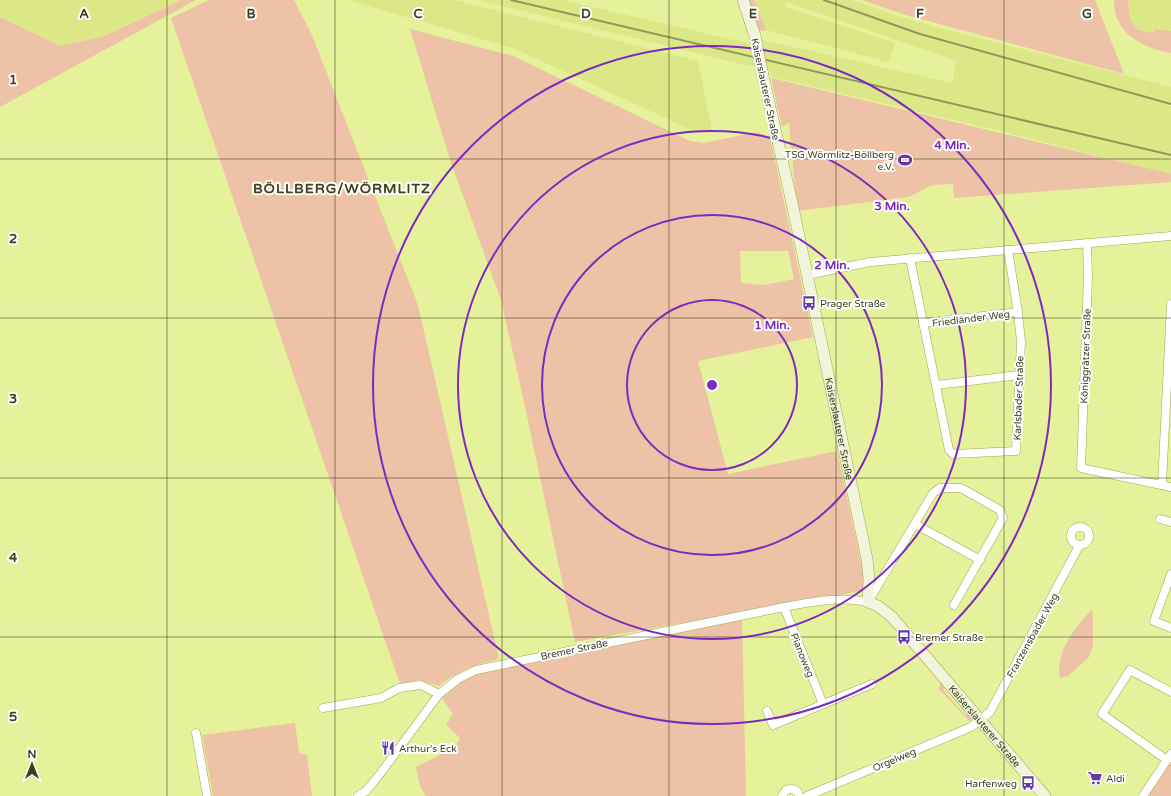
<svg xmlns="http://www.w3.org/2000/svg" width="1171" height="796" font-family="'Varela Round',sans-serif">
  <rect width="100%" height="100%" fill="#e6f19b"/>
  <g fill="#dce788">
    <path d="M0 0H182L102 37 60 46 0 17Z"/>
    <path d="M348 0H454L698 61 712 131 698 133 513 48Z"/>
    <path d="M478 0H563L764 47 762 40 952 83 957 61 787 2 785 7 895 43 889 62 766 30 754 0H854L894 15 944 29 1171 87V175L1013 134 772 77 770 71 754 67Z"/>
    <path d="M1128 0H1171V31L1155 29 1154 33 1138 30 1130 20Z"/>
  </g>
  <g fill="#edc2a6" fill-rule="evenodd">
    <path d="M182 0H196L0 107V17L60 46 102 37Z"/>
    <path d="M209 0H294L311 33 418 305 499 659C475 665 459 670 439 686L419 680 400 684 171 18Z"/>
    <path d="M749 0H754L766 30 764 31 758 30Z"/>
    <path d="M862 0H1095L1124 74 906 15Z"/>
    <path d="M1114 0H1128L1130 20 1138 30 1154 33 1155 29 1171 31V53C1143 48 1113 33 1114 0Z"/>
    <path d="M410 29 513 56 690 141 704 143 757 132 770 137 813 337 698 361 728 474 837 451 867 590 575 642 524 402 501 300 451 163ZM788 251 794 279 764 285 741 283 740 251Z"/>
    <path d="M771 78 1171 174V182L954 198 953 184 932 185 909 197 797 211 789 123 782 127Z"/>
    <path d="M1092 609 1093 617V646L1089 657 1068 676 1060 678C1055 651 1075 628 1092 609Z"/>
    <path d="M742 616 746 796H426L420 786 416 767 455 747 460 738 446 725 453 714 439 694 476 670Z"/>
    <path d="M941 682 945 688 943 690 965 715 968 714 971 718 970 722 939 689Z"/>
    <path d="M295 723 299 753 307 755 312 796H213L202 735Z"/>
    <path d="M1171 754V796H1143Z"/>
  </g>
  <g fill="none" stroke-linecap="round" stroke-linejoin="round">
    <defs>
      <g id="street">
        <path d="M1087 243 1088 277 1081 468 1171 487"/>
        <path d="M910 258 949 450 953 454 1016 451 1021 342 1018 312 1008 250"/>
        <path d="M807 275 870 262 1171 236"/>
        <path d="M923 323 1018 312"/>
        <path d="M937 385 1019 375"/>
        <path d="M1162 485 1171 304"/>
        <path d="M1160 519 1171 522"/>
        <path d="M915 524 980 560"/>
        <circle cx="1080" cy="536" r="9"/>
        <path d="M1171 574 1154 621 1171 628"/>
        <path d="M784 607 823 704"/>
        <path d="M323 708 381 698 399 688 421 685 439 694"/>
        <path d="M767 711 773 725 872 684"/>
        <path d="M196 733 207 796"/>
        <path d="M1167 760 1102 714 1130 670 1171 692"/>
        <path d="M358 796 366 791 380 774 439 694 458 679 476 670 784 607C812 602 840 596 868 602L933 493 940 488H961L1000 510 1003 518 954 605"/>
        <path d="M782 796 786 790C792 788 798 789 799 796"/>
        <path d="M807 796 971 727 990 712 1079 546"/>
        <path d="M1143 796 1171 754"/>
      </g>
      <g id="secondary">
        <path d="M743 0 755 36"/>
        <path id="s1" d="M763 76 792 203 867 559 869 579 868 602 878 606 892 617 1045 796"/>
      </g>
    </defs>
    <use href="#street" stroke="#9ea853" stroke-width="9"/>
    <use href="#secondary" stroke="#9ea853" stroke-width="12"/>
    <use href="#street" stroke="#fff" stroke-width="8"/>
    <use href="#secondary" stroke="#f2f5dc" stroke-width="11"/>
    <g stroke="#90985b" stroke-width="2">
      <path d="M511 0 1171 155"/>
      <path d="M824 0 920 34 1171 104"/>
    </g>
    <defs>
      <path id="secondary-bridge" d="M755 36 763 76"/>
    </defs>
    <use href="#secondary-bridge" stroke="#9ea853" stroke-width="12" stroke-linecap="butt"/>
    <use href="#secondary-bridge" stroke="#f2f5dc" stroke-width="11"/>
  </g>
  <path fill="none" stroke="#3c401d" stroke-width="1" stroke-opacity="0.55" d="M167 0V796M335 0V796M502 0V796M669 0V796M836 0V796M1004 0V796M0 159H1171M0 318H1171M0 478H1171M0 637H1171"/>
  <g fill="none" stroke="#7b2cbf" stroke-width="2">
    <circle cx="712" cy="385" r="85"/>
    <circle cx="712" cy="385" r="170"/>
    <circle cx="712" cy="385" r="254"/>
    <circle cx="712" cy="385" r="339"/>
  </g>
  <defs>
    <symbol id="stadium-bare" viewBox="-9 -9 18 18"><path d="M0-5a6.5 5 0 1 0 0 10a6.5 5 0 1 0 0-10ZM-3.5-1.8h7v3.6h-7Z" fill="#6238b0" stroke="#fff" stroke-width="2.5" paint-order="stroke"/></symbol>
    <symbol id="bus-bare" viewBox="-9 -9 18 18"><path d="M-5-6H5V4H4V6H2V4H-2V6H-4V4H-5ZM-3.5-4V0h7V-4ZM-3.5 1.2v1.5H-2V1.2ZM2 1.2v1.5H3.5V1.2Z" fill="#6238b0" stroke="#fff" stroke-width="2.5" paint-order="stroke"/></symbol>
    <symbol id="restaurant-bare" viewBox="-9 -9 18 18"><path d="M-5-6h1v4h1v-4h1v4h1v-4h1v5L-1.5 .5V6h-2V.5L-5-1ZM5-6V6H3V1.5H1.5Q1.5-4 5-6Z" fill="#6238b0" stroke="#fff" stroke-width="2.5" paint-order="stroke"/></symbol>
    <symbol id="supermarket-bare" viewBox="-9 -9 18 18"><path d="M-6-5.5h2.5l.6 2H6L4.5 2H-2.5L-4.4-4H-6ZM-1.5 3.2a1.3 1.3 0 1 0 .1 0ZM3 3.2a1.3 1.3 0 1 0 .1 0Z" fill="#6238b0" stroke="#fff" stroke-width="2.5" paint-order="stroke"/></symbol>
  </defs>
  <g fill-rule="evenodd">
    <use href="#stadium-bare" x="895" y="150" width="20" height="20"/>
    <use href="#bus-bare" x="799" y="293" width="20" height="20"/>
    <use href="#bus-bare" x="894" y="627" width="20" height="20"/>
    <use href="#restaurant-bare" x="378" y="738" width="20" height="20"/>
    <use href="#supermarket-bare" x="1085" y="768" width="20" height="20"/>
    <use href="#bus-bare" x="1018" y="773" width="20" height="20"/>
  </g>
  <g text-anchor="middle" stroke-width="4" stroke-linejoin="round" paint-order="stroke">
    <g font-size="10" fill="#3c401d" stroke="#fff">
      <text transform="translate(766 89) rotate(78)" y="4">Kaiserslauterer Straße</text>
      <text transform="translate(971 318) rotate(-7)" y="4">Friedländer Weg</text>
      <text transform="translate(1085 356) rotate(-88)" y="4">Königgrätzer Straße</text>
      <text transform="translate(1018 398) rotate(-88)" y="4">Karlsbader Straße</text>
      <text dy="4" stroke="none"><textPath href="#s1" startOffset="361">Kaiserslauterer Straße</textPath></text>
      <text transform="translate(1032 635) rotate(-61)" y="4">Franzensbader Weg</text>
      <text transform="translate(574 649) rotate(-12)" y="4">Bremer Straße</text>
      <text transform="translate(803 655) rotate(68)" y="4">Pianoweg</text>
      <text dy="4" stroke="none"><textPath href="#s1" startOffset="709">Kaiserslauterer Straße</textPath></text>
      <text transform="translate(894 759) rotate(-23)" y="4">Orgelweg</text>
    </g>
    <g font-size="10" fill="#3c401d" stroke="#fff" text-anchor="start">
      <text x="894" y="158" text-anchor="end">TSG Wörmlitz-Böllberg<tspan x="894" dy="12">e.V.</tspan></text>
      <text x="820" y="307">Prager Straße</text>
      <text x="915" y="641">Bremer Straße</text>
      <text x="399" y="752">Arthur's Eck</text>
      <text x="1106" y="782">Aldi</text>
      <text x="1017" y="787" text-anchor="end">Harfenweg</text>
    </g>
    <g font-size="14" font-weight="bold" letter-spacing="1" fill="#3f4317" stroke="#fff">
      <text x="342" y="193">BÖLLBERG/WÖRMLITZ</text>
    </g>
  </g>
  <g font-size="13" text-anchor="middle" font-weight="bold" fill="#3c401d" stroke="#fff" stroke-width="4" stroke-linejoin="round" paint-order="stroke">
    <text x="84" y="18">A</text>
    <text x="251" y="18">B</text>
    <text x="418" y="18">C</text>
    <text x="586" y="18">D</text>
    <text x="753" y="18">E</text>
    <text x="920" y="18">F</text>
    <text x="1087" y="18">G</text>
    <text x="13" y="84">1</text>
    <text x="13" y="243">2</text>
    <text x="13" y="403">3</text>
    <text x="13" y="562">4</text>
    <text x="13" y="721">5</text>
  </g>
  <circle cx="712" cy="385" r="6" fill="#7b2cbf" stroke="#fff" stroke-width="2"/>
  <g font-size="12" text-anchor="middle" font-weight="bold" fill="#7b2cbf" stroke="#fff" stroke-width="4" stroke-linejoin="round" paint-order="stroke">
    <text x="952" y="149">4 Min.</text>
    <text x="892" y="210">3 Min.</text>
    <text x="832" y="269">2 Min.</text>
    <text x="772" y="329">1 Min.</text>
  </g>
  <g transform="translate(32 764)" stroke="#ffffff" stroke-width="3" paint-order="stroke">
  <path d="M0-3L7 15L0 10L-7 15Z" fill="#3c401d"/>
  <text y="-6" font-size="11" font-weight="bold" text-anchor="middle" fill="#3c401d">N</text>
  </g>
</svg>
